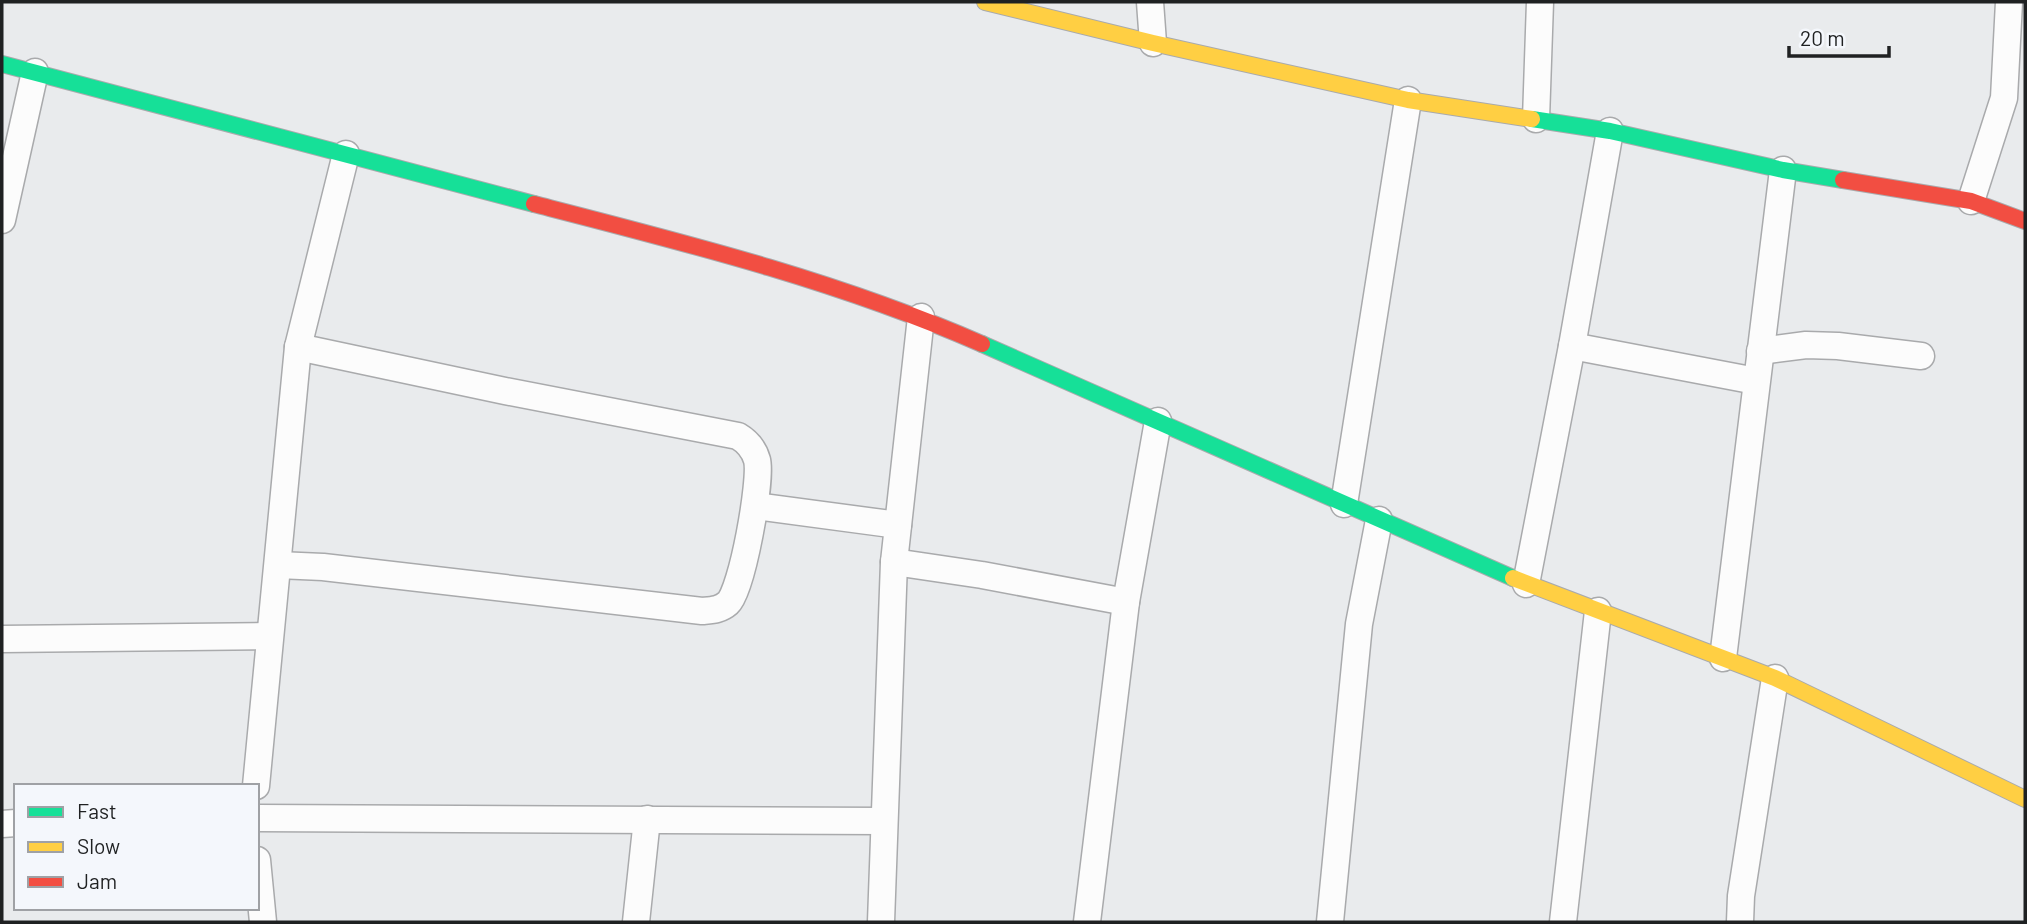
<svg xmlns="http://www.w3.org/2000/svg" width="2027" height="924" font-family="Barlow,sans-serif">
  <rect width="100%" height="100%" fill="#e9ebed"/>
  <g fill="none" stroke-linecap="round" stroke-linejoin="round">
    <defs>
      <g id="street">
        <path d="M1150 2 1153 43"/>
        <path d="M1536 119 1540 2"/>
        <path d="M1971 201 2004 98 2009 2"/>
        <path d="M2 220 35 72"/>
        <path d="M1572 346 1756 381"/>
        <path d="M1760 351 1806 345 1838 346 1921 356"/>
        <path d="M1344 504 1408 100"/>
        <path d="M755 506 898 525"/>
        <path d="M894 562 982 575 1126 602"/>
        <path d="M278 565 323 567 702 611C712 610 720 610 728 603 742 591 762 479 757 460 754 449 748 442 738 436L505 391 298 347"/>
        <path d="M1526 584 1572 346 1610 131"/>
        <path d="M2 639 269 636"/>
        <path d="M1723 658 1783 170"/>
        <path d="M256 786 298 347 346 154"/>
        <path d="M257 818 884 821"/>
        <path d="M2 824 16 823"/>
        <path d="M257 860 263 922"/>
        <path d="M636 922 647 819"/>
        <path d="M881 922 894 562 921 317"/>
        <path d="M1087 922 1126 602 1158 421"/>
        <path d="M1330 922 1359 624 1379 520"/>
        <path d="M1563 922 1598 611"/>
        <path d="M1740 922 1741 896 1775 678"/>
      </g>
      <g id="fast">
        <path d="M2 64 534 204"/>
        <path d="M1532 119 1610 131 1783 170 1843 180"/>
        <path d="M982 344 1513 578"/>
      </g>
      <g id="slow">
        <path d="M985 2 1153 43 1408 100 1532 119"/>
        <path d="M1513 578 1775 678 2025 799"/>
      </g>
      <g id="jam">
        <path d="M1843 180 1971 201 2025 221"/>
        <path d="M534 204C686 243 838 281 982 344"/>
      </g>
    </defs>
    <use href="#street" stroke="#a9aaac" stroke-width="29"/>
    <use href="#fast" stroke="#a9aaac" stroke-width="18"/>
    <use href="#slow" stroke="#a9aaac" stroke-width="18"/>
    <use href="#jam" stroke="#a9aaac" stroke-width="18"/>
    <use href="#street" stroke="#fcfcfc" stroke-width="26"/>
    <use href="#fast" stroke="#16e098" stroke-width="16"/>
    <use href="#slow" stroke="#ffcf43" stroke-width="16"/>
    <use href="#jam" stroke="#f24e42" stroke-width="16"/>
  </g>
  <rect width="2027" height="924" fill="none" stroke="#1f2122" stroke-width="7"/>
  <rect x="14" y="784" width="245" height="126" fill="#f4f7fc" stroke="#9fa1a5" stroke-width="2"/>
  <rect x="28" y="807" width="35" height="10" fill="#16e098" stroke="#9fa1a5" stroke-width="2"/>
  <text x="77" y="819" font-size="21" fill="#1f2122">Fast</text>
  <rect x="28" y="842" width="35" height="10" fill="#ffcf43" stroke="#9fa1a5" stroke-width="2"/>
  <text x="77" y="854" font-size="21" fill="#1f2122">Slow</text>
  <rect x="28" y="877" width="35" height="10" fill="#f24e42" stroke="#9fa1a5" stroke-width="2"/>
  <text x="77" y="889" font-size="21" fill="#1f2122">Jam</text>
  <path d="M1789 46v10h100v-10" fill="none" stroke="#1f2122" stroke-width="3.5"/>
  <text x="1800" y="46" font-size="21" fill="#1f2122" stroke="#f4f7fc" stroke-width="5" paint-order="stroke">20 m</text>
</svg>
